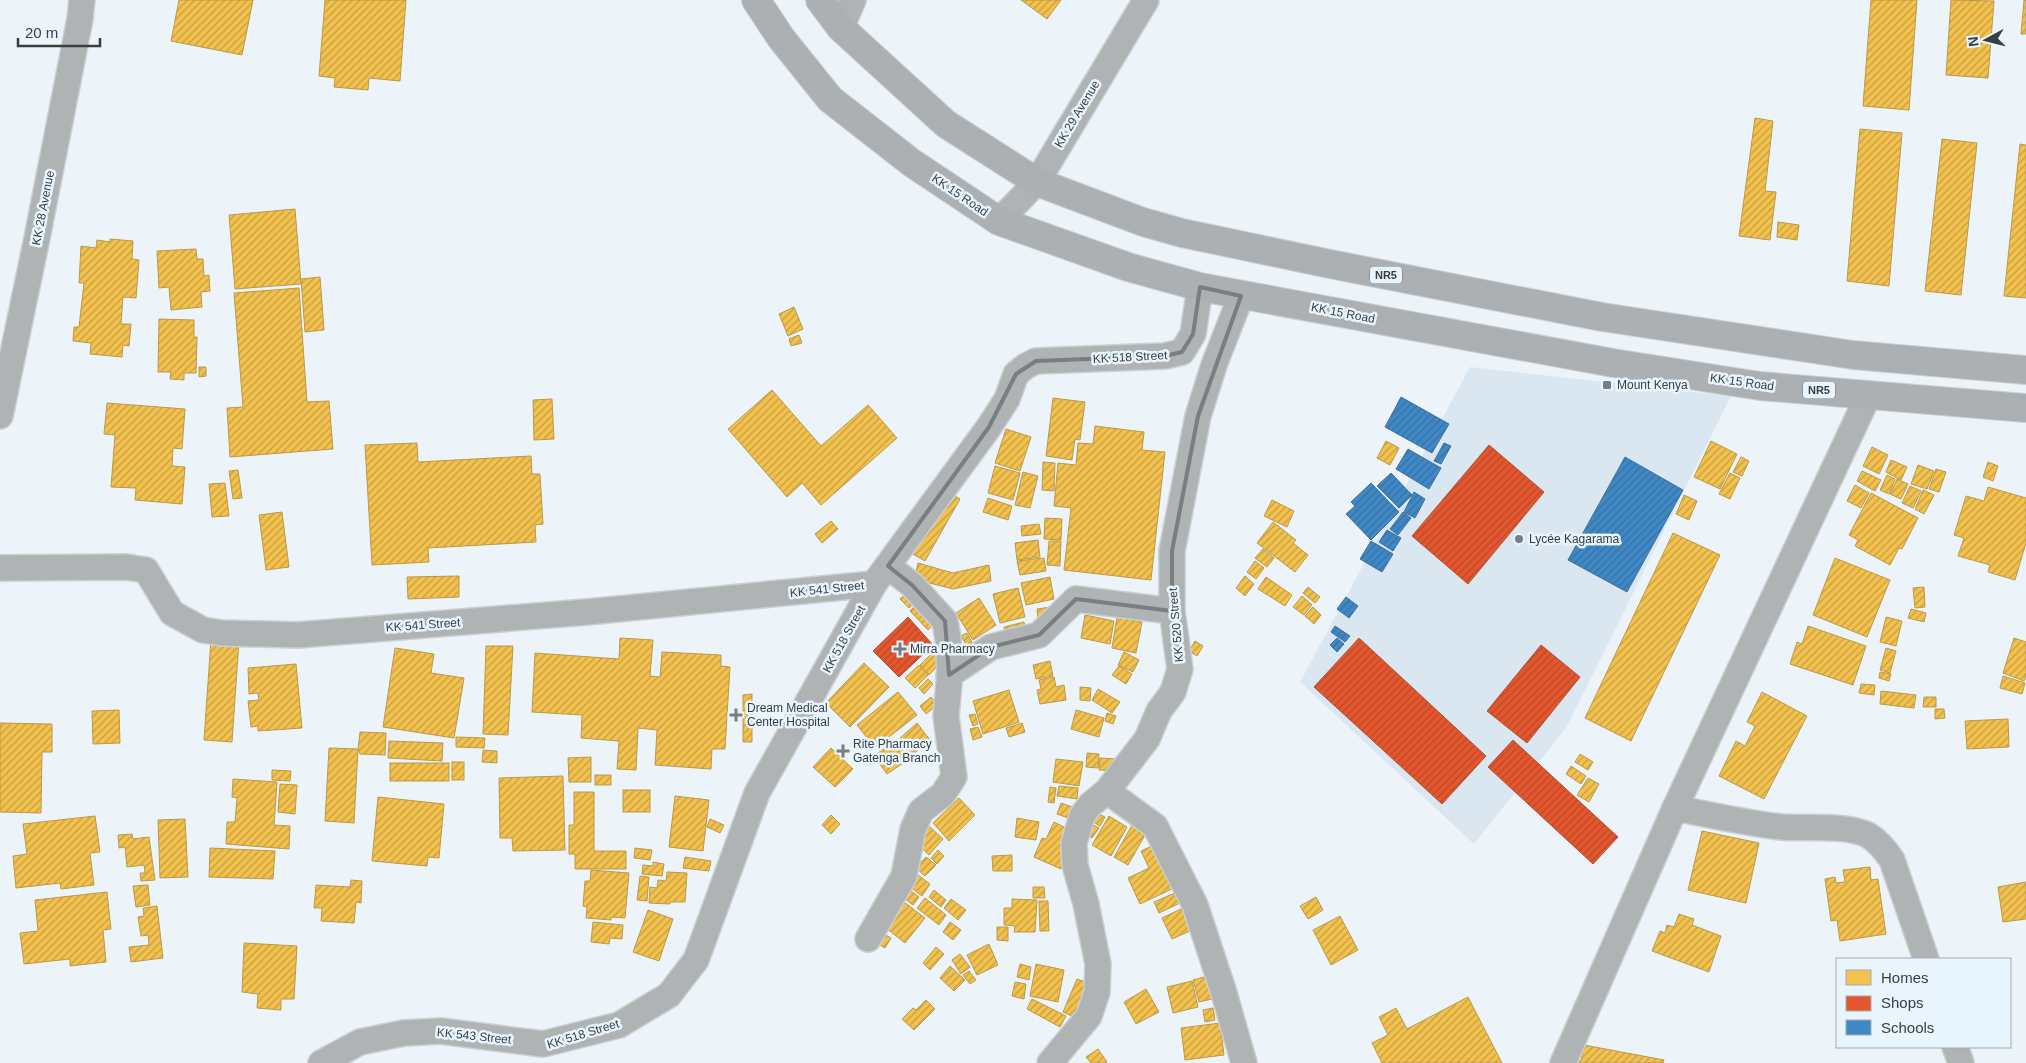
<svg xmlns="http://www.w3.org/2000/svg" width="2026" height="1063" font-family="Helvetica,sans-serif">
  <defs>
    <pattern id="homes-hatch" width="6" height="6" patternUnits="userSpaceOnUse" patternTransform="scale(1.25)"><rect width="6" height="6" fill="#f2c14e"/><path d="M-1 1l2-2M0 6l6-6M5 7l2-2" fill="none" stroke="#c59e42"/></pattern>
    <pattern id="shops-hatch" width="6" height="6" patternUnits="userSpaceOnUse" patternTransform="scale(1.25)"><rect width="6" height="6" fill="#e4572e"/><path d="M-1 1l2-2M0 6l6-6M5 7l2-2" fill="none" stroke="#ba4929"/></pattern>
    <pattern id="schools-hatch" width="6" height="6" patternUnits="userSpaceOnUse" patternTransform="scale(1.25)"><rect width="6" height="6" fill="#3f88c5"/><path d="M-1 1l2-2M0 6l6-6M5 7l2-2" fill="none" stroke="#3671a2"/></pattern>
  </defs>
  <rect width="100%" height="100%" fill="#edf4f9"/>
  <path fill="#dae7f1" d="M1470 367 1731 396 1566 728 1474 844 1300 682Z"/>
  <g fill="url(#homes-hatch)" stroke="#ba9a4a">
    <path d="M179 0H253L242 55 171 41Z"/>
    <path d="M325 0H406L400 81 369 78 368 90 334 87 335 78 319 76Z"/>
    <path d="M1021 0H1061L1047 19Z"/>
    <path d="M1871 0H1917L1909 110 1863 106Z"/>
    <path d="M1951 0 1994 1 1988 78 1946 75Z"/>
    <path d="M2024 0H2026V34H2021Z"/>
    <path d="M1755 118 1773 121 1765 191 1776 192 1770 240 1739 236Z"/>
    <path d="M1860 129 1902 133 1889 286 1847 281Z"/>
    <path d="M1942 139 1977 143 1961 295 1925 291Z"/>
    <path d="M2020 144 2026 145V298L2004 296Z"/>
    <path d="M295 209 301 284 235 289 229 215Z"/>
    <path d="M1778 222 1799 225 1797 240 1777 237Z"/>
    <path d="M110 239 133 241 132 259 139 260 136 298 123 297 121 324H131L129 346 123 345 122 357 90 354 91 343 73 341 74 327H79L84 283H79L81 246 96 248 97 240 110 242Z"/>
    <path d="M196 249 197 259H203L204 276 209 275 210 291 201 292 202 307 171 310 169 287 159 288 157 251Z"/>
    <path d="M320 277 324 330 305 332 301 279Z"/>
    <path d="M299 288 307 402 329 401 333 449 230 457 227 408 243 407 234 293Z"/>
    <path d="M794 307 803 329 788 336 779 314Z"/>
    <path d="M159 319 194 320V337H197L196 373H184V380L170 379 171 372H158Z"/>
    <path d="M799 335 802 343 791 346 789 339Z"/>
    <path d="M199 367H206V376L199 377Z"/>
    <path d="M772 390 821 446 868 405 897 438 821 505 802 483 787 497 728 429Z"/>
    <path d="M1053 398 1085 402 1080 440 1075 439 1072 460 1046 456Z"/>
    <path d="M552 399 554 439 534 440 533 400Z"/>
    <path d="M107 403 185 409 182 449 173 448 172 466 185 467 182 504 135 500 136 488 111 487 115 435 104 434Z"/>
    <path d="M1095 426 1144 432 1142 450 1165 452 1151 580 1064 570 1071 508 1054 506 1058 463 1076 465 1078 443 1093 444Z"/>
    <path d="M1006 429 1031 437 1020 471 995 463Z"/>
    <path d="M1386 441 1399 448 1390 465 1377 458Z"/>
    <path d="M1711 441 1737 454 1720 489 1694 477Z"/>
    <path d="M417 443 418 462 531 456 532 474H540L543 524 535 525 536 542 428 548 429 562 372 565 365 445Z"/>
    <path d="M1872 447 1888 455 1879 474 1863 466Z"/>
    <path d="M1741 457 1749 461 1742 476 1733 472Z"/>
    <path d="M1891 460 1907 467 1901 480 1886 472Z"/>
    <path d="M1043 462 1055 463 1054 491 1042 490Z"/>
    <path d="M1988 462 1998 466 1993 481 1983 477Z"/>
    <path d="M1918 465 1934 471 1927 489 1911 484Z"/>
    <path d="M995 466 1020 473 1013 500 988 493Z"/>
    <path d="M1936 469 1946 472 1939 492 1929 489Z"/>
    <path d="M238 470 242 498 233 499 229 471Z"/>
    <path d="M1862 471 1881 480 1875 491 1857 481Z"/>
    <path d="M1023 472 1038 476 1030 508 1015 505Z"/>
    <path d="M1730 473 1740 478 1730 499 1719 494Z"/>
    <path d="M1887 475 1895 479 1889 494 1880 490Z"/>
    <path d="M1897 479 1908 484 1901 499 1890 494Z"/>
    <path d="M225 483 229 516 212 517 209 484Z"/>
    <path d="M1855 485 1869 493 1861 508 1847 501Z"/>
    <path d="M1910 486 1921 491 1913 508 1902 503Z"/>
    <path d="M1988 487 2026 498V543L2015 580 1988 572 1990 565 1958 556 1964 538 1954 535 1966 496 1984 501Z"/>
    <path d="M1923 490 1934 495 1924 514 1915 509Z"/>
    <path d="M948 492 960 499 925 561 913 554Z"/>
    <path d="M1871 493 1918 518 1902 549 1899 548 1890 565 1855 546 1858 540 1849 535Z"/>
    <path d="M1684 495 1697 501 1689 520 1676 514Z"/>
    <path d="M988 498 1012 506 1008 520 983 512Z"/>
    <path d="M1272 500 1294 511 1287 527 1264 516Z"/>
    <path d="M282 512 289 567 266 570 259 515Z"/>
    <path d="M1045 518 1062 519 1061 540 1044 539Z"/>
    <path d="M831 521 838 529 822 543 815 534Z"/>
    <path d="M1273 522 1296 540 1293 543 1308 555 1295 572 1257 543Z"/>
    <path d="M1039 524 1041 534 1022 536 1021 526Z"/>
    <path d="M1673 533 1720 555 1631 741 1585 718Z"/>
    <path d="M1038 540 1040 557 1017 560 1015 543Z"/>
    <path d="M1049 541H1061L1060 566 1047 565Z"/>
    <path d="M1263 549 1274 558 1267 567 1255 558Z"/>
    <path d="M1044 558 1046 571 1020 575 1017 561Z"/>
    <path d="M1835 558 1890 580 1867 637 1813 615Z"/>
    <path d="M1255 561 1264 568 1256 579 1247 572Z"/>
    <path d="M918 563 953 573 989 565 991 581 953 589 914 579Z"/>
    <path d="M459 576V597L408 599 407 577Z"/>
    <path d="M1245 576 1254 584 1245 596 1236 588Z"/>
    <path d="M1050 577 1054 599 1026 605 1021 583Z"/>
    <path d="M1266 577 1292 595 1285 606 1258 589Z"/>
    <path d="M1308 587 1320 597 1315 603 1303 593Z"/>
    <path d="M1924 587 1925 607 1915 608 1913 588Z"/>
    <path d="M1018 588 1025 617 1000 623 993 594Z"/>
    <path d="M911 589 919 598 909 608 900 599Z"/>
    <path d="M1302 596 1312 605 1304 615 1293 607Z"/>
    <path d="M979 598 996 625 973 640 956 613Z"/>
    <path d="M921 599 940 619 928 630 910 611Z"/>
    <path d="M1051 607 1038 621 1037 609Z"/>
    <path d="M1313 607 1321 615 1314 624 1305 616Z"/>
    <path d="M1911 609 1926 613 1924 622 1908 618Z"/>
    <path d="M1085 615 1114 621 1110 644 1081 638Z"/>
    <path d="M1117 617 1142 622 1136 653 1112 648Z"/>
    <path d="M1886 617 1902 621 1896 646 1880 642Z"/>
    <path d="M1024 622 1025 629 1005 634 1004 627Z"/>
    <path d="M1808 626 1866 646 1853 685 1790 664 1797 642 1802 644Z"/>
    <path d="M967 633 974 646 969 649 961 636Z"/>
    <path d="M620 638 653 640 650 676 660 677 662 652 721 655V666L730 667 725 749H712L711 769 655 765 657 730 638 728 636 770 617 769 619 741 581 738 582 715 532 712 535 653 619 659Z"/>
    <path d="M2014 638 2026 642V675L2024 681 2003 673Z"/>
    <path d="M211 639 239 641 232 742 204 740Z"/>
    <path d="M1195 641 1203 646 1197 656 1189 651Z"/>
    <path d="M486 646H513L508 735 483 734Z"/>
    <path d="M395 648 434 654 431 673 464 678 454 738 383 727Z"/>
    <path d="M1886 648 1896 651 1890 673 1880 670Z"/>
    <path d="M933 652 942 661 929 675 920 665Z"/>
    <path d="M1124 652 1139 660 1133 672 1118 665Z"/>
    <path d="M1050 661 1053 676 1036 679 1033 665Z"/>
    <path d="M864 663 889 687 850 727 826 703Z"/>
    <path d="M296 664 302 728 258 731V726L251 727 248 701 259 700 258 693 249 694 248 668Z"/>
    <path d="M919 665 928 675 915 688 905 678Z"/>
    <path d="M1119 666 1132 674 1126 684 1112 675Z"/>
    <path d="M1880 672 1891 674 1889 681 1879 678Z"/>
    <path d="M2003 676 2025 683 2022 694 2000 688Z"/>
    <path d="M1054 677 1056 687 1064 685 1066 700 1040 704 1037 690 1041 689 1039 680Z"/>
    <path d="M928 679 933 684 924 694 919 688Z"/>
    <path d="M1861 684 1875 685 1874 695 1859 693Z"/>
    <path d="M1080 687 1091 688 1090 701 1080 700Z"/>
    <path d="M1098 689 1120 702 1112 713 1092 700Z"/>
    <path d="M1009 690 1019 722 983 734 973 701Z"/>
    <path d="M1881 691 1916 695 1914 708 1880 704Z"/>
    <path d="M898 692 917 715 875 748 857 725Z"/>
    <path d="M1762 692 1807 716 1764 799 1719 776 1736 741 1745 746 1755 726 1747 722Z"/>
    <path d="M752 694V742H743V695Z"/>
    <path d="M931 697 937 705 926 714 920 706Z"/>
    <path d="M1924 697H1936V707H1923Z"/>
    <path d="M1935 709H1944L1945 718 1935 719Z"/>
    <path d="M119 710 120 743 93 744 92 711Z"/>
    <path d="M1076 710 1104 718 1099 737 1071 729Z"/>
    <path d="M1107 713 1116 716 1113 724 1105 721Z"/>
    <path d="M975 714 978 724 973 726 969 715Z"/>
    <path d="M2008 719 2009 747 1967 749 1965 721Z"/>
    <path d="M0 723 52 724V752H42L41 813 0 812Z"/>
    <path d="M917 723 930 740 911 756 898 740Z"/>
    <path d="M1022 723 1025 732 1009 737 1006 728Z"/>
    <path d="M978 727 982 737 973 740 970 729Z"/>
    <path d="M360 732 386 733 385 755 360 754 358 749Z"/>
    <path d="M456 737 485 738 484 748 456 747Z"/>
    <path d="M896 740 909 759 887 774 874 756Z"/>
    <path d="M389 741 443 743 442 761 388 758Z"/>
    <path d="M329 748 358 749 354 823 325 821Z"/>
    <path d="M831 748 853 769 835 787 813 767Z"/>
    <path d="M483 750 497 751V763L482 762Z"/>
    <path d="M1087 753 1099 754 1098 768 1086 767Z"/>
    <path d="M1580 754 1593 762 1588 770 1575 762Z"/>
    <path d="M591 757V782H569L568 758Z"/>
    <path d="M1100 758 1116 759 1115 771 1099 770Z"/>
    <path d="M1056 759 1083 762 1079 786 1053 782Z"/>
    <rect x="452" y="762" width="12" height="18"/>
    <rect x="390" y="763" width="59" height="18"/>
    <path d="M1571 766 1586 776 1581 784 1566 774Z"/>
    <path d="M272 770 291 771 290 781 272 780Z"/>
    <rect x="595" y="775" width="16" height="10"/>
    <path d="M563 776 565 850 513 851 512 838H500L499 778Z"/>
    <path d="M1588 778 1599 784 1589 802 1577 795Z"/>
    <path d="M233 779 277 782 274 825 290 826 289 849 226 844 227 822H235L237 798 232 797Z"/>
    <path d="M280 784 297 785 295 814 278 812Z"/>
    <path d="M1059 786 1078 788 1077 799 1057 796Z"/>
    <path d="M1050 787 1056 788 1054 803 1048 802Z"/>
    <rect x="623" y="790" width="27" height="22"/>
    <path d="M574 792H594V851H626V869H575V854H569V825H574Z"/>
    <path d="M675 796 709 800 703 851 669 847Z"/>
    <path d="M378 797 444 804 439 858 428 857 427 866 372 861Z"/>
    <path d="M959 798 975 815 949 841 933 823Z"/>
    <path d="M1061 803 1078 809 1074 820 1057 814Z"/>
    <path d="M1095 812 1105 817 1100 826 1090 820Z"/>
    <path d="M831 815 840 824 831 834 822 825Z"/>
    <path d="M95 816 100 852 90 853 94 885 61 889 60 883 16 888 13 856 27 854 23 824Z"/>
    <path d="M1109 816 1127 827 1111 856 1092 845Z"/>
    <path d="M1017 818 1039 822 1036 840 1015 837Z"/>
    <path d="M185 819 188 877 160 878 158 820Z"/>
    <path d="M710 819 724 825 720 833 707 827Z"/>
    <path d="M1135 820 1149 828 1128 865 1114 857Z"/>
    <path d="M1054 822 1068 829 1061 846 1069 850 1061 869 1034 857 1042 838 1046 839Z"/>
    <path d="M1090 823 1099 828 1092 838 1084 833Z"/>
    <path d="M929 826 943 839 929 855 915 842Z"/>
    <path d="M1702 831 1759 843 1746 903 1688 890Z"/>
    <path d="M132 834 133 839 149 837 155 880 141 881 140 873H145L144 865 127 867 125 847 119 848 118 835Z"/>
    <path d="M1154 845 1174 888 1140 904 1128 878 1149 868 1141 851Z"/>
    <path d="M210 848 275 851 273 879 209 877Z"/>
    <path d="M635 848 652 850 650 860 634 858Z"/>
    <path d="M938 850 944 856 937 864 931 858Z"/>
    <path d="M1012 855V871H993L992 856Z"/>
    <path d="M685 857 711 861 709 871 683 868Z"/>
    <path d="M926 857 936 865 925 876 916 868Z"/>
    <path d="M653 862 664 864 662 876 642 874 643 865 653 866Z"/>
    <path d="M1870 867 1871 880 1878 879 1886 934 1840 941 1837 920 1831 921 1825 879 1835 877 1836 883 1845 882 1843 870Z"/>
    <path d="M591 870 629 873 625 918 611 917V920L586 918 587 907 583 906 585 881H590Z"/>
    <path d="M667 872 687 873 685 902H670V904L649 903 650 887 657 888 658 880 666 881Z"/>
    <path d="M914 872 930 884 922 896 905 883Z"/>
    <path d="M640 876 649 877 647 901 637 900Z"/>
    <path d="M351 880 362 881 361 903 356 902 354 923 321 921 322 908H314L316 885 350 887Z"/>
    <path d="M2026 882V919L2003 922 1998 887Z"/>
    <path d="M148 885 150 905 136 907 133 886Z"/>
    <path d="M906 887 919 897 913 905 900 895Z"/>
    <path d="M1033 887H1044L1045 898H1033Z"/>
    <path d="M934 890 946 900 941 907 929 897Z"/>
    <path d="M107 892 111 929 103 930 106 962 70 966V959L24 964 20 933 38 931 35 900Z"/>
    <path d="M1175 893 1180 903 1159 913 1154 902Z"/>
    <path d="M1316 897 1323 910 1308 919 1300 906Z"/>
    <path d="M925 898 946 915 939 925 917 908Z"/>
    <path d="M900 899 925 918 905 943 881 924Z"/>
    <path d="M951 899 966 910 958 920 944 908Z"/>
    <path d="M1012 899 1037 900 1035 932H1014L1015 926 1004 925V908H1012Z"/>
    <path d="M1039 901H1048L1049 931H1040Z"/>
    <path d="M157 906 163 958 131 962 129 947 149 945 148 935 141 936 138 917 144 916 143 908Z"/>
    <path d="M1187 906 1192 930 1172 939 1162 918Z"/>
    <path d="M648 910 673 919 659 961 633 952Z"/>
    <path d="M1679 914 1694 919 1692 925 1721 936 1709 972 1652 951 1660 931 1665 933 1667 925 1674 927Z"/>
    <path d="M1340 916 1358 950 1331 965 1313 930Z"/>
    <path d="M593 922 623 925 622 939 610 938 609 944 591 942Z"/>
    <path d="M950 922 961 930 953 940 943 932Z"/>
    <path d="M997 927H1008V941L997 940Z"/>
    <path d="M881 932 891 938 885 948 875 942Z"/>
    <path d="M244 943 297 946 294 999H281V1010L257 1008 258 994 242 992Z"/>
    <path d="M989 944 998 965 977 975 967 955Z"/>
    <path d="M936 947 944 954 930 970 923 963Z"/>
    <path d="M960 954 970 967 961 974 952 960Z"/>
    <path d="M1020 964 1031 967 1029 980 1017 977Z"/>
    <path d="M1036 964 1064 970 1058 1002 1030 996Z"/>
    <path d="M950 966 965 980 954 991 940 978Z"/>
    <path d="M969 971 976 980 970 984 963 975Z"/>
    <path d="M1207 976 1212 999 1199 1002 1193 980Z"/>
    <path d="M1077 979 1088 983 1074 1017 1063 1012Z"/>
    <path d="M1192 981 1198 1007 1173 1013 1167 987Z"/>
    <path d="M1015 982 1026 984 1024 999 1012 996Z"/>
    <path d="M1146 989 1159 1012 1136 1024 1124 1002Z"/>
    <path d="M1468 997 1502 1063H1382L1372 1043 1388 1035 1379 1017 1396 1008 1407 1029Z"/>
    <path d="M1032 999 1066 1016 1060 1027 1027 1009Z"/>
    <path d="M926 1000 935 1009 914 1030 902 1019 913 1008 916 1010Z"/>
    <path d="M1213 1008 1215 1020 1205 1022 1203 1010Z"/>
    <path d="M1220 1023 1224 1055 1185 1060 1181 1028Z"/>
    <path d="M1584 1045 1664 1060 1663 1063H1570L1571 1059 1581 1061Z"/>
    <path d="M1098 1049 1107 1062 1105 1063H1091L1086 1057Z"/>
  </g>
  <g fill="url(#shops-hatch)" stroke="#b15034">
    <path d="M1489 445 1544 492 1468 584 1412 536Z"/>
    <path d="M908 617 933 645 899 677 873 651Z"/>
    <path d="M1359 638 1486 756 1442 804 1314 687Z"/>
    <path d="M1541 645 1580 677 1527 743 1487 711Z"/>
    <path d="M1513 740 1618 837 1593 864 1488 767Z"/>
  </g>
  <g fill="url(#schools-hatch)" stroke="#3d729d">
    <path d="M1401 397 1449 424 1432 453 1385 427Z"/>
    <path d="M1444 443 1451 446 1441 464 1434 461Z"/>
    <path d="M1408 449 1441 468 1429 489 1396 469Z"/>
    <path d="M1625 457 1683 490 1627 592 1568 560Z"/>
    <path d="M1391 473 1412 495 1399 508 1377 486Z"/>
    <path d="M1371 483 1399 512 1371 540 1346 514 1355 506 1351 502Z"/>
    <path d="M1414 492 1425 499 1415 518 1404 512Z"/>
    <path d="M1403 512 1411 518 1398 535 1390 529Z"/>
    <path d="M1387 530 1401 538 1393 551 1379 542Z"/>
    <path d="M1371 541 1393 554 1382 572 1360 559Z"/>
    <path d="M1346 597 1358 606 1349 618 1337 609Z"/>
    <path d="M1335 626 1350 636 1345 642 1331 632Z"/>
    <path d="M1337 638 1344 644 1337 652 1330 645Z"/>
  </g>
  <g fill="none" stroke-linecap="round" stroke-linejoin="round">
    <defs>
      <g id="street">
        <path d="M841 28 853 0"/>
        <path d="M999 221 1037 182 1146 0"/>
        <path d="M0 416 37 238 80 19 82 0"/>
        <path d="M0 568 126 567 146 570 172 613 203 630 222 633 298 635 587 612 874 584"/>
        <path d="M949 675 991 647 1039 635 1076 599 1172 611"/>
        <path d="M1107 791 1155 826 1195 905 1224 993 1244 1063"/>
        <path d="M1675 808C1710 815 1745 823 1781 827 1807 829 1845 824 1868 835 1878 841 1886 851 1892 860L1926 959"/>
        <path d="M868 939 904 876 913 829 921 811 943 794 954 777 946 716 950 672 948 639 945 621 912 585 888 566"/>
        <path d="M1955 1047 1961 1063"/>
        <path d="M321 1063 360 1042 404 1033 441 1031 543 1044 619 1025 669 995 696 960 757 793 874 584 989 427 1007 399 1016 374 1026 366 1036 361 1165 356 1182 352 1193 334 1200 287"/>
        <path d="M1050 1063 1089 1016 1097 992 1098 964 1086 904 1075 865 1074 843 1082 816 1090 805 1107 791 1147 739 1159 711 1173 692 1180 669 1172 611V551L1198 416 1214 365 1241 296"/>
        <path d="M1563 1063 1675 808 1869 394"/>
      </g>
      <g id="highway">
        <path d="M756 0 781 38 830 99 912 163 999 221 1128 267 1200 287 1613 363 1760 386 2026 408"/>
        <path d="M820 0 841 28 946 124 1037 182 1143 222 1182 233 1330 264 1602 317 1853 355 2026 370"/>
      </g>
    </defs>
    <use href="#street" stroke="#cad0d3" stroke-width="28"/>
    <use href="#highway" stroke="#cad0d3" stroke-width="30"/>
    <use href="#street" stroke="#b0b3b4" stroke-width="25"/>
    <use href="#highway" stroke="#acb0b3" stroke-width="28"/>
  </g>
  <path fill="none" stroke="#787e81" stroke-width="4" stroke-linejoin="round" d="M1200 287 1241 296 1198 416 1172 551V611L1076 599 1039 635 991 647 949 675 945 621 912 585 888 566 989 427 1016 374 1036 361 1165 356 1182 352 1193 334Z"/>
  <g fill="#787e81" stroke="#e8f5fe" stroke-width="2">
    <rect x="1602" y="380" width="10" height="10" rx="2.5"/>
    <circle cx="1519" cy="539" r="5"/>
    <path d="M897.5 641.5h5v5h5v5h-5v5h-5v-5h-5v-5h5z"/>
    <path d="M733.5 707.5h5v5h5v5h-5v5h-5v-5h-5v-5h5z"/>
    <path d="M840.5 743.5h5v5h5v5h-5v5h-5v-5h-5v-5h5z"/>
  </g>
  <g text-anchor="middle" stroke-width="5" stroke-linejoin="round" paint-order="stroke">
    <g fill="#e8f5fe" stroke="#6e757a" stroke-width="1">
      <rect x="1370" y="266.5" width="32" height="17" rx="4"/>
      <rect x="1803" y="381.5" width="32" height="17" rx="4"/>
    </g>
    <g font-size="11" font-weight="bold" fill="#393e41">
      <text x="1386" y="279">NR5</text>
      <text x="1819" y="394">NR5</text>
    </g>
    <g font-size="12" fill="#393e41" stroke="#e8f5fe">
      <text transform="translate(1077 114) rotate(-59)" y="4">KK 29 Avenue</text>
      <text transform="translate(960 195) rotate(34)" y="4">KK 15 Road</text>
      <text transform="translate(43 208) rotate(-79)" y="4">KK 28 Avenue</text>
      <text transform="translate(1343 313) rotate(11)" y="4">KK 15 Road</text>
      <text transform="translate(1130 357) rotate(-3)" y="4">KK 518 Street</text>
      <text transform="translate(1742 382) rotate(8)" y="4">KK 15 Road</text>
      <text transform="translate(827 589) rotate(-6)" y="4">KK 541 Street</text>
      <text transform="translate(423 625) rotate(-4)" y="4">KK 541 Street</text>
      <text transform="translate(1176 625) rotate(-95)" y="4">KK 520 Street</text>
      <text transform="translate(844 639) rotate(-61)" y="4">KK 518 Street</text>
      <text transform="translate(583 1034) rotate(-17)" y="4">KK 518 Street</text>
      <text transform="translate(474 1036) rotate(6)" y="4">KK 543 Street</text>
    </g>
    <g font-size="12" fill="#393e41" stroke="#e8f5fe" text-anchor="start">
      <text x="1617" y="389">Mount Kenya</text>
      <text x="1529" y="543">Lycée Kagarama</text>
      <text x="910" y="653">Mirra Pharmacy</text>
      <text x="747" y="712">Dream Medical<tspan x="747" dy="14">Center Hospital</tspan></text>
      <text x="853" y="748">Rite Pharmacy<tspan x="853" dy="14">Gatenga Branch</tspan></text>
    </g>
  </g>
  <rect x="1836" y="958" width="175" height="90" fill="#e8f5fe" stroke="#a2acb2"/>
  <rect x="1846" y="970" width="25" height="15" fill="#f2c14e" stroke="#a2acb2"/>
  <text x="1881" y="983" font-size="15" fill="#393e41">Homes</text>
  <rect x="1846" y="996" width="25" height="15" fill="#e4572e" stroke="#a2acb2"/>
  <text x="1881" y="1008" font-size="15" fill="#393e41">Shops</text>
  <rect x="1846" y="1020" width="25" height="15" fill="#3f88c5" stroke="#a2acb2"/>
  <text x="1881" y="1033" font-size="15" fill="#393e41">Schools</text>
  <g transform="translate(1986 40) rotate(263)" stroke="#e8f5fe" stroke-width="4" paint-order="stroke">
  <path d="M0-4L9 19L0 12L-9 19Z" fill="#393e41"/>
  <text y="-8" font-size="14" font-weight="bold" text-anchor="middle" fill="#393e41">N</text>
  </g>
  <path d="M18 38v8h82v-8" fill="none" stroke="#393e41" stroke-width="2.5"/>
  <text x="25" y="38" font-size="15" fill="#393e41" stroke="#e8f5fe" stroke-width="4" paint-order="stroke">20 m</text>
</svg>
